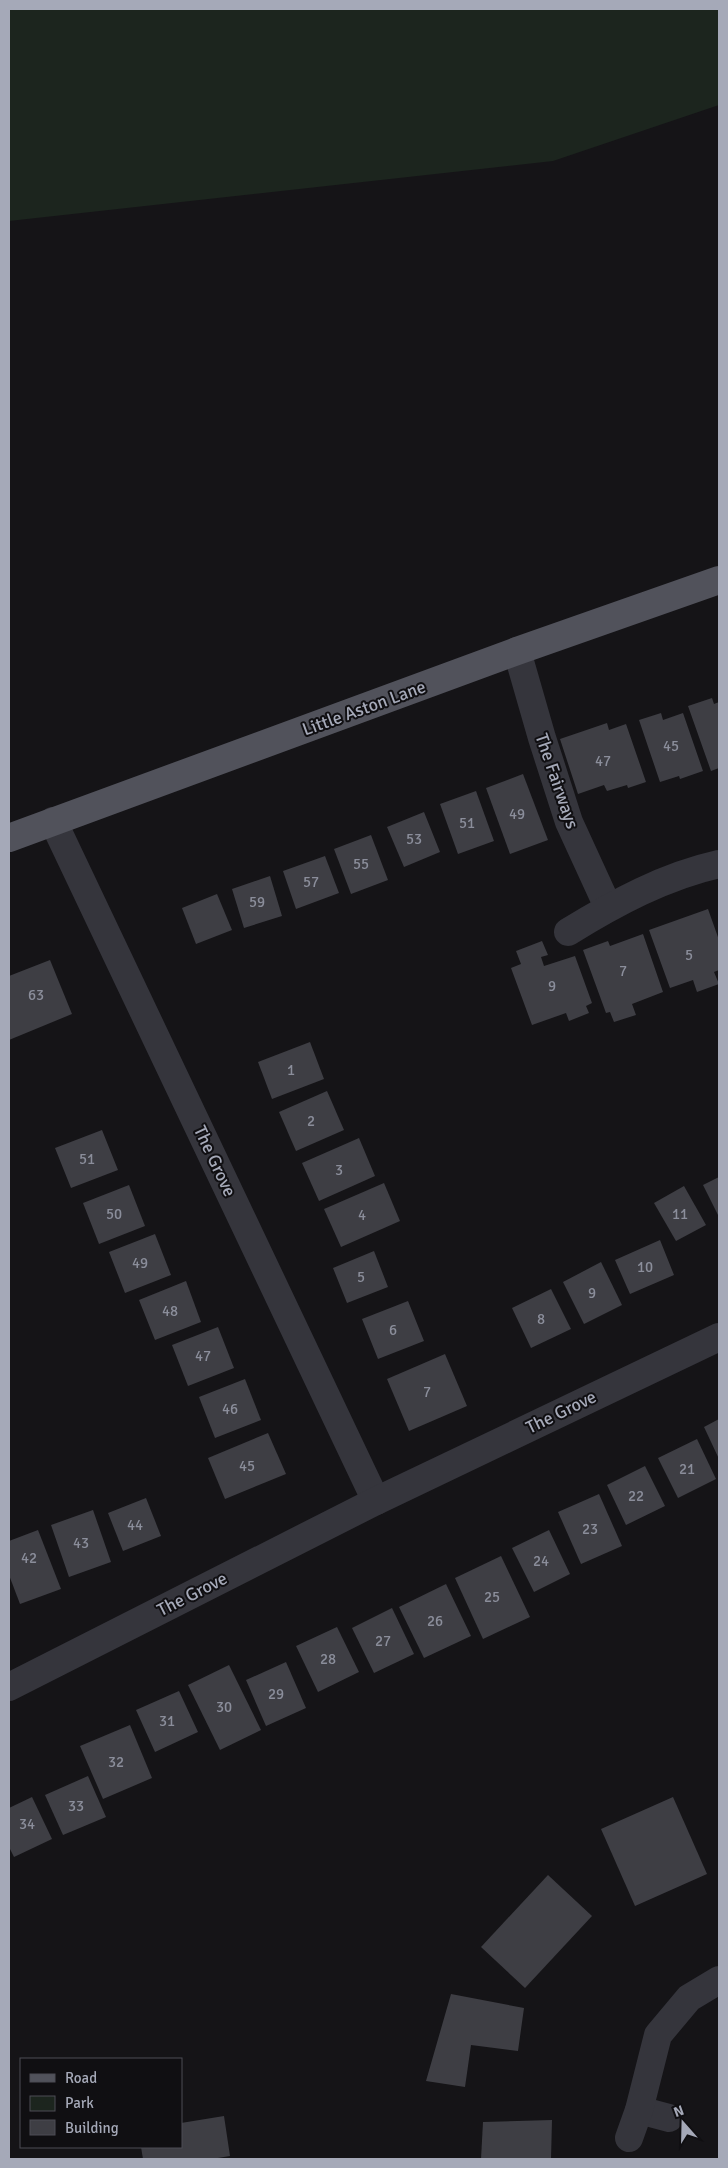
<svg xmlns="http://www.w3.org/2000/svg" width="728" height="2168" font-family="Signika,sans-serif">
  <rect width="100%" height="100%" fill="#151417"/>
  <path fill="#1c251e" d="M9 9H719V105L553 161 9 221Z"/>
  <g fill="#3e3e44">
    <path d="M712 698 714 704 719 702V768L711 771 688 706Z"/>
    <path d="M661 713 663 720 683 713 703 771 680 779 679 776 660 782 639 720Z"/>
    <path d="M607 723 609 730 626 724 646 782 628 788 627 785 607 791 604 785 578 794 560 739Z"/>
    <path d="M523 774 548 840 510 854 486 788Z"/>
    <path d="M476 791 494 841 458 854 440 804Z"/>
    <path d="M424 812 440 852 404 867 387 827Z"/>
    <path d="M371 835 388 880 351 894 334 849Z"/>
    <path d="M325 856 339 893 296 909 283 871Z"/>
    <path d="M270 876 282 916 244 928 232 889Z"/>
    <path d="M217 894 232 930 196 944 182 908Z"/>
    <path d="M708 909 719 940V970L714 972 719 984 697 992 693 980 670 988 649 930Z"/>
    <path d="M643 934 663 992 632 1004 636 1015 614 1022 610 1012 606 1013 583 950 608 941 610 946Z"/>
    <path d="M542 941 548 955 541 957 544 966 575 956 592 1003 586 1006 589 1013 569 1021 566 1013 532 1025 511 968 521 964 516 951Z"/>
    <path d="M50 960 72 1014 9 1040V976Z"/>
    <path d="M310 1042 324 1079 272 1099 258 1062Z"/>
    <path d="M327 1091 344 1130 296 1151 279 1112Z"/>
    <path d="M102 1130 118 1170 71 1188 55 1148Z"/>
    <path d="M359 1138 375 1176 319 1201 302 1163Z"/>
    <path d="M719 1177V1217L703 1185Z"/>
    <path d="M384 1183 400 1221 341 1247 324 1209Z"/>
    <path d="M129 1185 145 1226 99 1244 83 1203Z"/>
    <path d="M684 1186 706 1225 676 1241 654 1203Z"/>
    <path d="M155 1234 171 1275 125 1293 109 1252Z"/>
    <path d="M660 1240 674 1275 630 1294 615 1260Z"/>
    <path d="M374 1251 388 1287 347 1303 333 1268Z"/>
    <path d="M601 1262 622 1305 584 1324 563 1282Z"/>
    <path d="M186 1281 201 1322 155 1340 139 1300Z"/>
    <path d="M551 1289 571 1329 531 1348 512 1308Z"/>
    <path d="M408 1301 424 1341 378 1359 362 1319Z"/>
    <path d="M218 1327 234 1368 188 1386 172 1345Z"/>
    <path d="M445 1354 467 1406 409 1431 387 1379Z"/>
    <path d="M245 1379 261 1420 215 1438 199 1397Z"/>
    <path d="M719 1419V1459L704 1427Z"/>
    <path d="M268 1433 286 1474 225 1499 208 1458Z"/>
    <path d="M697 1439 716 1479 678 1498 658 1458Z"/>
    <path d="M645 1466 665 1506 626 1525 607 1485Z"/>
    <path d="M599 1494 622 1546 581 1564 558 1512Z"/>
    <path d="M146 1498 161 1536 123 1551 108 1513Z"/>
    <path d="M93 1510 111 1562 69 1577 51 1525Z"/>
    <path d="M38 1530 61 1589 20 1604 9 1575V1541Z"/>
    <path d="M549 1530 570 1574 534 1592 512 1548Z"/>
    <path d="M501 1556 530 1617 483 1639 455 1578Z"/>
    <path d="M446 1584 471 1636 424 1658 399 1607Z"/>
    <path d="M392 1608 414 1654 374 1673 352 1628Z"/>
    <path d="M337 1627 359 1672 318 1692 296 1646Z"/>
    <path d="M286 1662 306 1708 266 1726 246 1680Z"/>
    <path d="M229 1665 261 1730 220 1750 188 1685Z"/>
    <path d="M179 1691 198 1732 155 1752 136 1710Z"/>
    <path d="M130 1725 152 1778 103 1799 80 1746Z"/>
    <path d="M88 1776 106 1817 63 1835 45 1795Z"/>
    <path d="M32 1797 52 1839 14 1857 9 1847V1808Z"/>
    <path d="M673 1797 707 1874 635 1906 601 1829Z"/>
    <path d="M548 1875 592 1916 525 1988 481 1947Z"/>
    <path d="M451 1994 524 2008 518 2051 471 2045 465 2087 426 2081Z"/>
    <path d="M224 2116 230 2156 212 2159H143L141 2147H181V2123Z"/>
    <path d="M552 2120 551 2159H481L483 2122Z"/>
  </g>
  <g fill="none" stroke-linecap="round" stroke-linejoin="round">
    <g stroke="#35353c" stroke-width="28">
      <path d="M517 651 542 738 569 822 608 907"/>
      <path d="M53 821 376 1501"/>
      <path d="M568 932C615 903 665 876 719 864"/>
      <path d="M9 1687 376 1501 719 1337"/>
      <path d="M639 2110 669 2118"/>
      <path d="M629 2138 639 2110 658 2035 689 1998 719 1980"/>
    </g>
    <path stroke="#51525b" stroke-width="28" d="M9 838 517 651 719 580"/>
  </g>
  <g text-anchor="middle" stroke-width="4" stroke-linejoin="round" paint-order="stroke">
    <g font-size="15" fill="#8b8e9b">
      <text x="671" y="751">45</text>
      <text x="603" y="766">47</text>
      <text x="517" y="819">49</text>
      <text x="467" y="828">51</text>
      <text x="414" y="844">53</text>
      <text x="361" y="869">55</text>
      <text x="311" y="887">57</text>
      <text x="257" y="907">59</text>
      <text x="689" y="960">5</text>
      <text x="623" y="976">7</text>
      <text x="552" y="991">9</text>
      <text x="36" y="1000">63</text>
      <text x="291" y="1075">1</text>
      <text x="311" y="1126">2</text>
      <text x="87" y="1164">51</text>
      <text x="339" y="1175">3</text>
      <text x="114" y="1219">50</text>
      <text x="680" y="1219">11</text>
      <text x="362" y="1220">4</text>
      <text x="140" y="1268">49</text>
      <text x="645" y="1272">10</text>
      <text x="361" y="1282">5</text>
      <text x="592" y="1298">9</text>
      <text x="170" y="1316">48</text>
      <text x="541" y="1324">8</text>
      <text x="393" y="1335">6</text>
      <text x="203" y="1361">47</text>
      <text x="427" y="1397">7</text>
      <text x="230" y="1414">46</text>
      <text x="247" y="1471">45</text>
      <text x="687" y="1474">21</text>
      <text x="636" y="1501">22</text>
      <text x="135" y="1530">44</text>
      <text x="590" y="1534">23</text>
      <text x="81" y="1548">43</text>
      <text x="29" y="1563">42</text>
      <text x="541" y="1566">24</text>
      <text x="492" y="1602">25</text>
      <text x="435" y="1626">26</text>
      <text x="383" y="1646">27</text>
      <text x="328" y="1664">28</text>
      <text x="276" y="1699">29</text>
      <text x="224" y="1712">30</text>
      <text x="167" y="1726">31</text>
      <text x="116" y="1767">32</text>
      <text x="76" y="1811">33</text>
      <text x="27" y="1829">34</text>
    </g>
    <g font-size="18" fill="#a5a9b8" stroke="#100f12">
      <text transform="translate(364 708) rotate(-20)" y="6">Little Aston Lane</text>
      <text transform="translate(557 781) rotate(71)" y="6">The Fairways</text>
      <text transform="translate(215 1161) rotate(65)" y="6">The Grove</text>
      <text transform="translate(561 1412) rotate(-26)" y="6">The Grove</text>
      <text transform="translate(192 1594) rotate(-27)" y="6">The Grove</text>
    </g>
  </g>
  <rect width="728" height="2168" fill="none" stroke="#a5a9b8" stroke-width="20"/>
  <rect x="20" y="2058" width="162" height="90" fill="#100f12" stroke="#4c4d54"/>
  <rect x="30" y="2074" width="25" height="8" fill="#51525b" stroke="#4c4d54"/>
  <text x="65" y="2083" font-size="15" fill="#a5a9b8">Road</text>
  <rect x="30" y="2096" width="25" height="15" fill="#1c251e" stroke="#4c4d54"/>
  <text x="65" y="2108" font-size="15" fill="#a5a9b8">Park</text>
  <rect x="30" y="2120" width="25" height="15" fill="#3e3e44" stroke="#4c4d54"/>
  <text x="65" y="2133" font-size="15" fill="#a5a9b8">Building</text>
  <g transform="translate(683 2123) rotate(340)" stroke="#100f12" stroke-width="4" paint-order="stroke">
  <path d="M0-4L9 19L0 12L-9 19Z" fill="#a5a9b8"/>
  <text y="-8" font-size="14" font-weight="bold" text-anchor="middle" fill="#a5a9b8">N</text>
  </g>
</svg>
